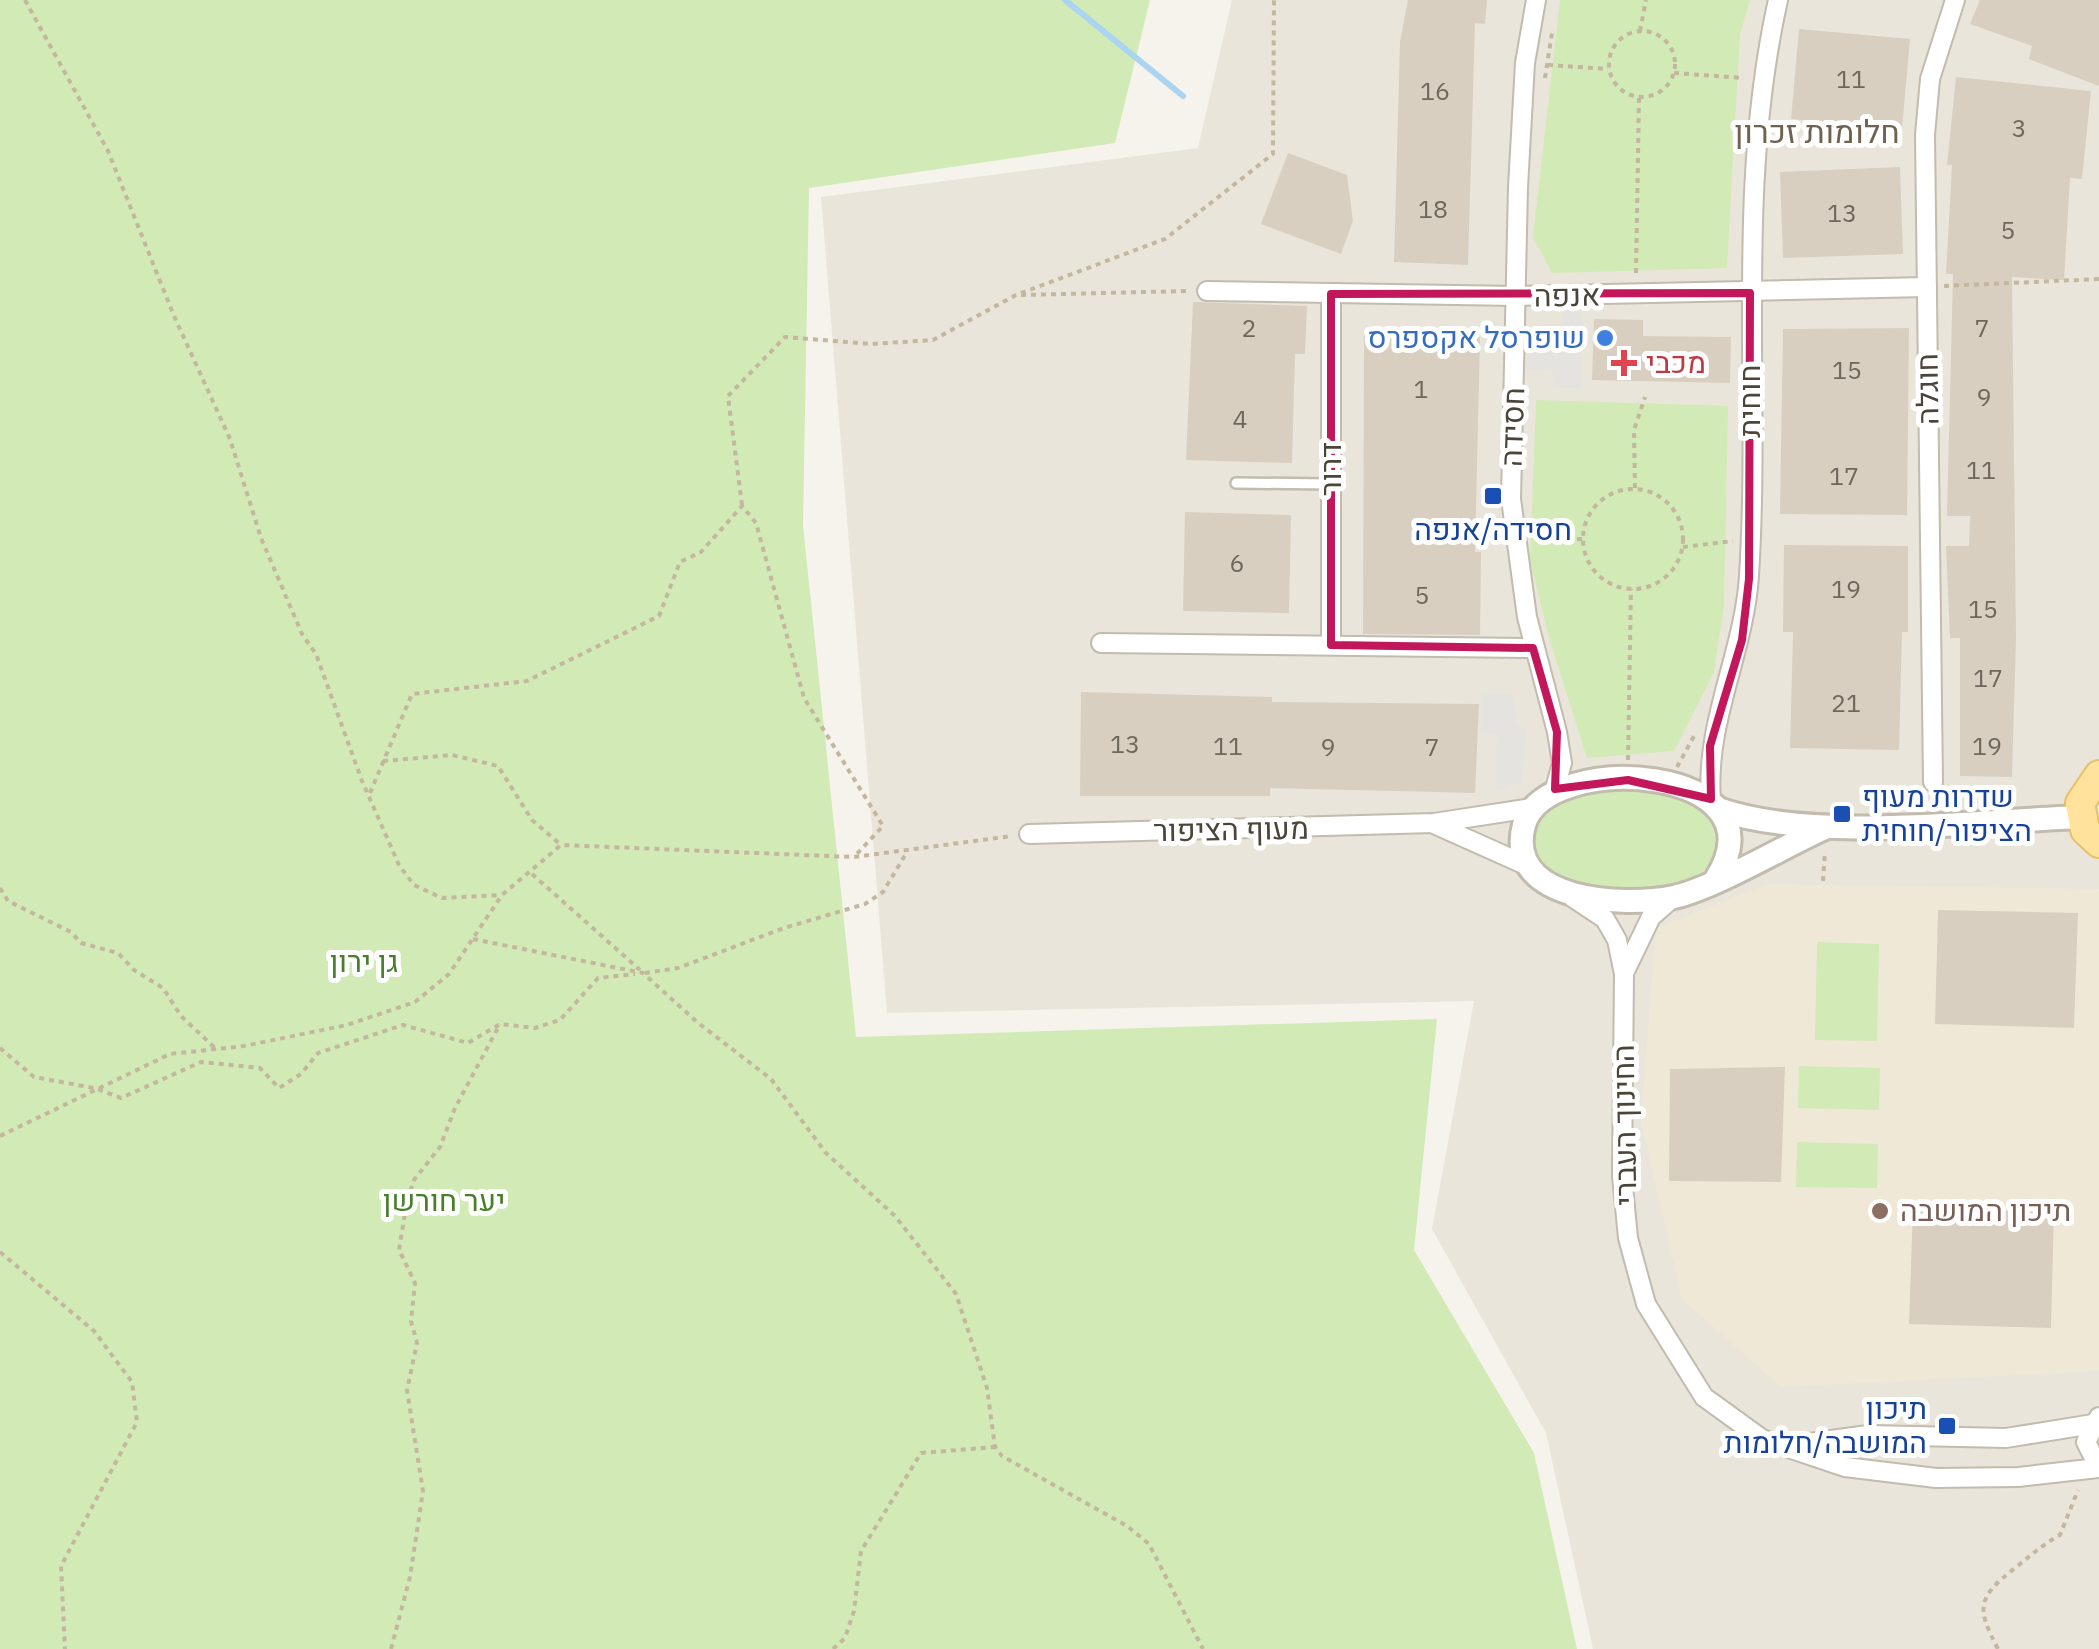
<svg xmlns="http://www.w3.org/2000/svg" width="2099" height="1649" font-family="'IBM Plex Sans',Heebo,sans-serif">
  <rect width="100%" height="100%" fill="#f6f3ec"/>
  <path fill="#eae5da" d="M1232 0H2099V1649H1593L1546 1433 1432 1229 1474 1001 887 1013 821 197 1198 148Z"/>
  <path fill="#efe8d6" d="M1767 884 2099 889V1371L1781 1387 1682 1299 1641 1122 1656 928Z"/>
  <g fill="#d2eab5">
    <path d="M0 0H1150L1115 143 809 188 803 525 856 1037 1437 1019 1414 1250 1534 1453 1577 1649H0Z"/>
    <path d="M1560 0H1750L1740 34 1727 268 1552 273 1533 237Z"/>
    <path d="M1536 400 1728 406 1724 605 1714 672 1674 751 1587 758 1549 638 1530 560Z"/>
    <path d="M1607 788C1631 789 1669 786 1690 799 1732 826 1718 880 1672 889 1638 895 1582 895 1551 875 1522 855 1537 812 1562 797 1574 790 1593 791 1607 788Z"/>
    <path d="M1817 942 1879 944 1877 1041 1815 1040Z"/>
    <path d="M1799 1066 1880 1068 1879 1110 1798 1108Z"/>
    <path d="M1797 1142 1878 1144 1877 1188 1796 1187Z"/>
  </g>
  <g fill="#e5e3e0">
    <path d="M1563 311 1582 312 1581 388H1553V371L1525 370 1526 347 1540 348 1541 335H1548V326H1563Z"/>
    <path d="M1481 693 1513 695 1517 725 1526 730 1522 781 1504 789 1495 790 1497 734 1481 733Z"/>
  </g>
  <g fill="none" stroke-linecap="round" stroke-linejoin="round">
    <path stroke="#a9d4f2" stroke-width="6" d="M1065 0 1183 96"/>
  </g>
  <g fill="#d8cfc1">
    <path d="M1408 0H1487L1485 24 1475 23 1468 265 1394 262 1400 42Z"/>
    <path d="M1980 0H2099V86L2029 59 2032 46 1970 24Z"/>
    <path d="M1799 29 1910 39 1902 129 1791 119Z"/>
    <path d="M1956 77 2091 91 2082 179 2070 178 2064 280 2012 277 2016 638 2012 777 1960 776V638H1950L1946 546H1969L1970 516H1947L1953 274H1946L1952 165H1947Z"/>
    <path d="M1288 153 1347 175 1353 221 1341 254 1261 224Z"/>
    <path d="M1900 167 1903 254 1783 258 1780 172Z"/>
    <path d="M1193 302 1307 306 1305 354H1295L1292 463 1186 460Z"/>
    <path d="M1594 319 1643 320V336L1731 337 1730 383 1592 380Z"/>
    <path d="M1909 328 1907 515 1780 514 1783 329Z"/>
    <path d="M1364 334 1480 337 1475 552H1481L1480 635 1363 634Z"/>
    <path d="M1185 512 1291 515 1289 613 1183 611Z"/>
    <path d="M1784 545 1908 546V632H1902L1899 750 1790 748 1793 632H1783Z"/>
    <path d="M1081 692 1272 697V702L1479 704 1475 793 1270 788V796H1080Z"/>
    <path d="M1938 910 2078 913 2074 1028 1935 1024Z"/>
    <path d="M1785 1067 1781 1182 1669 1181 1670 1069Z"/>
    <path d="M1913 1208 2054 1212 2051 1328 1909 1324Z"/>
  </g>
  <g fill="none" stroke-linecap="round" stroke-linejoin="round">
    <defs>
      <path id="service" d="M1236 483 1331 484"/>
      <g id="minor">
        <path d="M1536 0 1525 63 1518 187 1511 499 1527 617 1557 732 1562 763 1555 789"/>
        <path d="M1207 291 1517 296 1927 287"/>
        <path d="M1331 294V645"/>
        <path d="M1101 643 1533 648"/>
        <path d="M1933 782 1925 135 1930 79 1955 0"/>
        <path d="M1711 799C1705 722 1744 653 1749 576 1761 383 1735 192 1778 0"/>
        <path d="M1434 824 1530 867"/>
        <path d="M1029 834 1434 823 1532 808"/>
        <path d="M1572 897 1605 919 1617 940 1624 974 1622 1176 1628 1238 1646 1304 1704 1397 1762 1439 1845 1467 1936 1478 2018 1477 2098 1468"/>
        <path d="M1624 973 1651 917 1674 897"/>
        <path d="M2099 1417 2086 1442 2099 1468"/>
        <path d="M1795 1445 1868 1435 2006 1438 2093 1424"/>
      </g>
      <g id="tertiary">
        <path d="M1721 810C1816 842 1977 821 2080 817"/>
        <path d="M1716 879C1789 764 1545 749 1524 825 1503 903 1626 907 1674 897 1715 888 1786 845 1827 827"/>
      </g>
      <path id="primary" d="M2099 775 2080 803 2085 830 2099 843"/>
    </defs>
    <use href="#service" stroke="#c2bbae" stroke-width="14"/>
    <use href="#minor" stroke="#c2bbae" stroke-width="22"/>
    <use href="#tertiary" stroke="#c2bbae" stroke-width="28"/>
    <use href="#primary" stroke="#e6c16a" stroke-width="32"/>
    <g stroke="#c4b79f" stroke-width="4" stroke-dasharray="5 5" stroke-linecap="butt">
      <path d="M25 0 108 151 174 316 230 439 261 538 302 634 316 654 362 781 399 865 414 885 442 898 501 895"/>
      <circle cx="1642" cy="64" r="33"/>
      <path d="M1640 31 1646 0"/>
      <path d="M1548 65 1608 69"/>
      <path d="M1674 73 1744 78"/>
      <path d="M1545 78 1552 33"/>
      <path d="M1636 273 1639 98"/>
      <path d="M1944 286 2099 279"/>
      <path d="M1021 295 1187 291"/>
      <path d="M1635 488 1634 430 1645 397"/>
      <circle cx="1633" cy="539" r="50"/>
      <path d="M742 505 728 396 785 337 871 344 933 340 1016 295 1165 239 1273 154 1274 0"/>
      <path d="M1537 541 1582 539"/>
      <path d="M1683 547 1733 541"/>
      <path d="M1628 760 1631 589"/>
      <path d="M383 761 452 755 498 766 532 820 561 845"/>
      <path d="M1677 767 1694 736"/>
      <path d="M370 793 412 694 527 681 659 616 680 562 701 552 742 506 756 523 804 698 883 826 854 857"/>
      <path d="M532 874 640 970"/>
      <path d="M1823 881 1825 851"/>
      <path d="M0 888 8 901 71 932 81 943 118 953 134 970 163 988 181 1016 216 1049"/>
      <path d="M473 939 643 973 697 1022 771 1079 826 1153 895 1216 956 1294 987 1388 995 1447 1002 1456 1127 1526 1149 1544 1203 1649"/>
      <path d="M645 973 678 968 784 928 865 904 883 892 907 852"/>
      <path d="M0 1048 34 1077 94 1088 121 1098 201 1062 260 1068 279 1088 301 1074 318 1053 403 1025 468 1043 500 1024 535 1028 560 1020 598 978 635 974"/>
      <path d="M0 1136 170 1054 244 1046 347 1025 415 1002 449 974 502 895 561 845 854 857 1012 836"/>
      <path d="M0 1252 94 1331 132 1382 137 1422 61 1566 65 1649"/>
      <path d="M391 1649 410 1577 423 1491 407 1390 417 1343 411 1321 415 1283 399 1250 407 1201 414 1180 440 1147 455 1108 500 1024"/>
      <path d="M833 1649 845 1638 854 1611 861 1551 921 1453 995 1447"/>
      <path d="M1998 1649C1976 1607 1977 1598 2015 1568 2030 1556 2042 1545 2060 1535L2078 1490"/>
    </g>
    <use href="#service" stroke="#fff" stroke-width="9"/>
    <use href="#minor" stroke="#fff" stroke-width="18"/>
    <use href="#tertiary" stroke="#fff" stroke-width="22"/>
    <use href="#primary" stroke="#ffe39c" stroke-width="28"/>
  </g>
  <path fill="none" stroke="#c2185b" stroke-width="8" stroke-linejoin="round" d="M1750 293 1749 579 1742 640 1710 746 1711 799 1628 780 1555 789 1557 732 1533 648 1331 645V294Z"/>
  <circle fill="#3f7fe0" stroke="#fff" stroke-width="4" cx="1605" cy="338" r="10"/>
  <path fill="#e0444e" stroke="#fff" stroke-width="4" d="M1619 348h10v10h10v10h-10v10h-10v-10h-10v-10h10z"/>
  <g fill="#1a4fb4" stroke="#fff" stroke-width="4">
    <rect x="1483" y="486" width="20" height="20" rx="5"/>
    <rect x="1832" y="804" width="20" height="20" rx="5"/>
    <rect x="1937" y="1416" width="20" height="20" rx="5"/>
  </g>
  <circle fill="#8d6e63" stroke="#fff" stroke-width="4" cx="1880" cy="1211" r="10"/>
  <g text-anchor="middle" stroke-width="10" stroke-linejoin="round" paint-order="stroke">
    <g font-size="25" fill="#6e675b">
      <text x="1851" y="88">11</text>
      <text x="1435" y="100">16</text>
      <text x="2019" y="137">3</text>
      <text x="1433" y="218">18</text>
      <text x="1842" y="222">13</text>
      <text x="2008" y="239">5</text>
      <text x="1249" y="337">2</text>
      <text x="1982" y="337">7</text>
      <text x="1847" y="379">15</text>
      <text x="1421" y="398">1</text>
      <text x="1984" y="406">9</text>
      <text x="1240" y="428">4</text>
      <text x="1981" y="479">11</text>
      <text x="1844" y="485">17</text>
      <text x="1237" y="572">6</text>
      <text x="1846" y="598">19</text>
      <text x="1422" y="604">5</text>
      <text x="1983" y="618">15</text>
      <text x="1988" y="687">17</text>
      <text x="1846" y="712">21</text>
      <text x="1125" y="753">13</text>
      <text x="1228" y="755">11</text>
      <text x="1987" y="755">19</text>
      <text x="1328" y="756">9</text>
      <text x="1432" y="756">7</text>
    </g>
    <g font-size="30" fill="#4b4439" stroke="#fff">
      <text transform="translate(1567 296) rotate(-1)" y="10">אנפה</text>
      <text transform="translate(1928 389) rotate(-91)" y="10">חוגלה</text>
      <text transform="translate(1750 401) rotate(-90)" y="10">חוחית</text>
      <text transform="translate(1513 427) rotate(-88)" y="10">חסידה</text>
      <text transform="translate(1331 469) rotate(-90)" y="10">דרור</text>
      <text transform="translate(1231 830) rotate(-1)" y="10">מעוף הציפור</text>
      <text transform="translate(1625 1125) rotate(-91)" y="10">החינוך העברי</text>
    </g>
    <g font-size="30" fill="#366cbe" stroke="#fff" text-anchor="end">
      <text x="1585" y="348">שופרסל אקספרס</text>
    </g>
    <g font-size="30" fill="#be3a42" stroke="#fff" text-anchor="start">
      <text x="1646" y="373">מכבי</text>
    </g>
    <g font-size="30" fill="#164399" stroke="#fff">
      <text x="1493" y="540">חסידה/אנפה</text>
      <text x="1862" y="807" text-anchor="start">שדרות מעוף<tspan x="1862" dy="34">הציפור/חוחית</tspan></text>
      <text x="1927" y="1419" text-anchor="end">תיכון<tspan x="1927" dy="34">המושבה/חלומות</tspan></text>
    </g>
    <g font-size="30" fill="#4a7f2a" stroke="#fff">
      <text x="364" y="972">גן ירון</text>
      <text x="444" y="1211">יער חורשן</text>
    </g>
    <g font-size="30" fill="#785e54" stroke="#fff" text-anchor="start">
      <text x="1900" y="1221">תיכון המושבה</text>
    </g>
    <g font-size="32" fill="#6e6250" stroke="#fff">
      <text x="1817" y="143">חלומות זכרון</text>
    </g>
  </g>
</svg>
